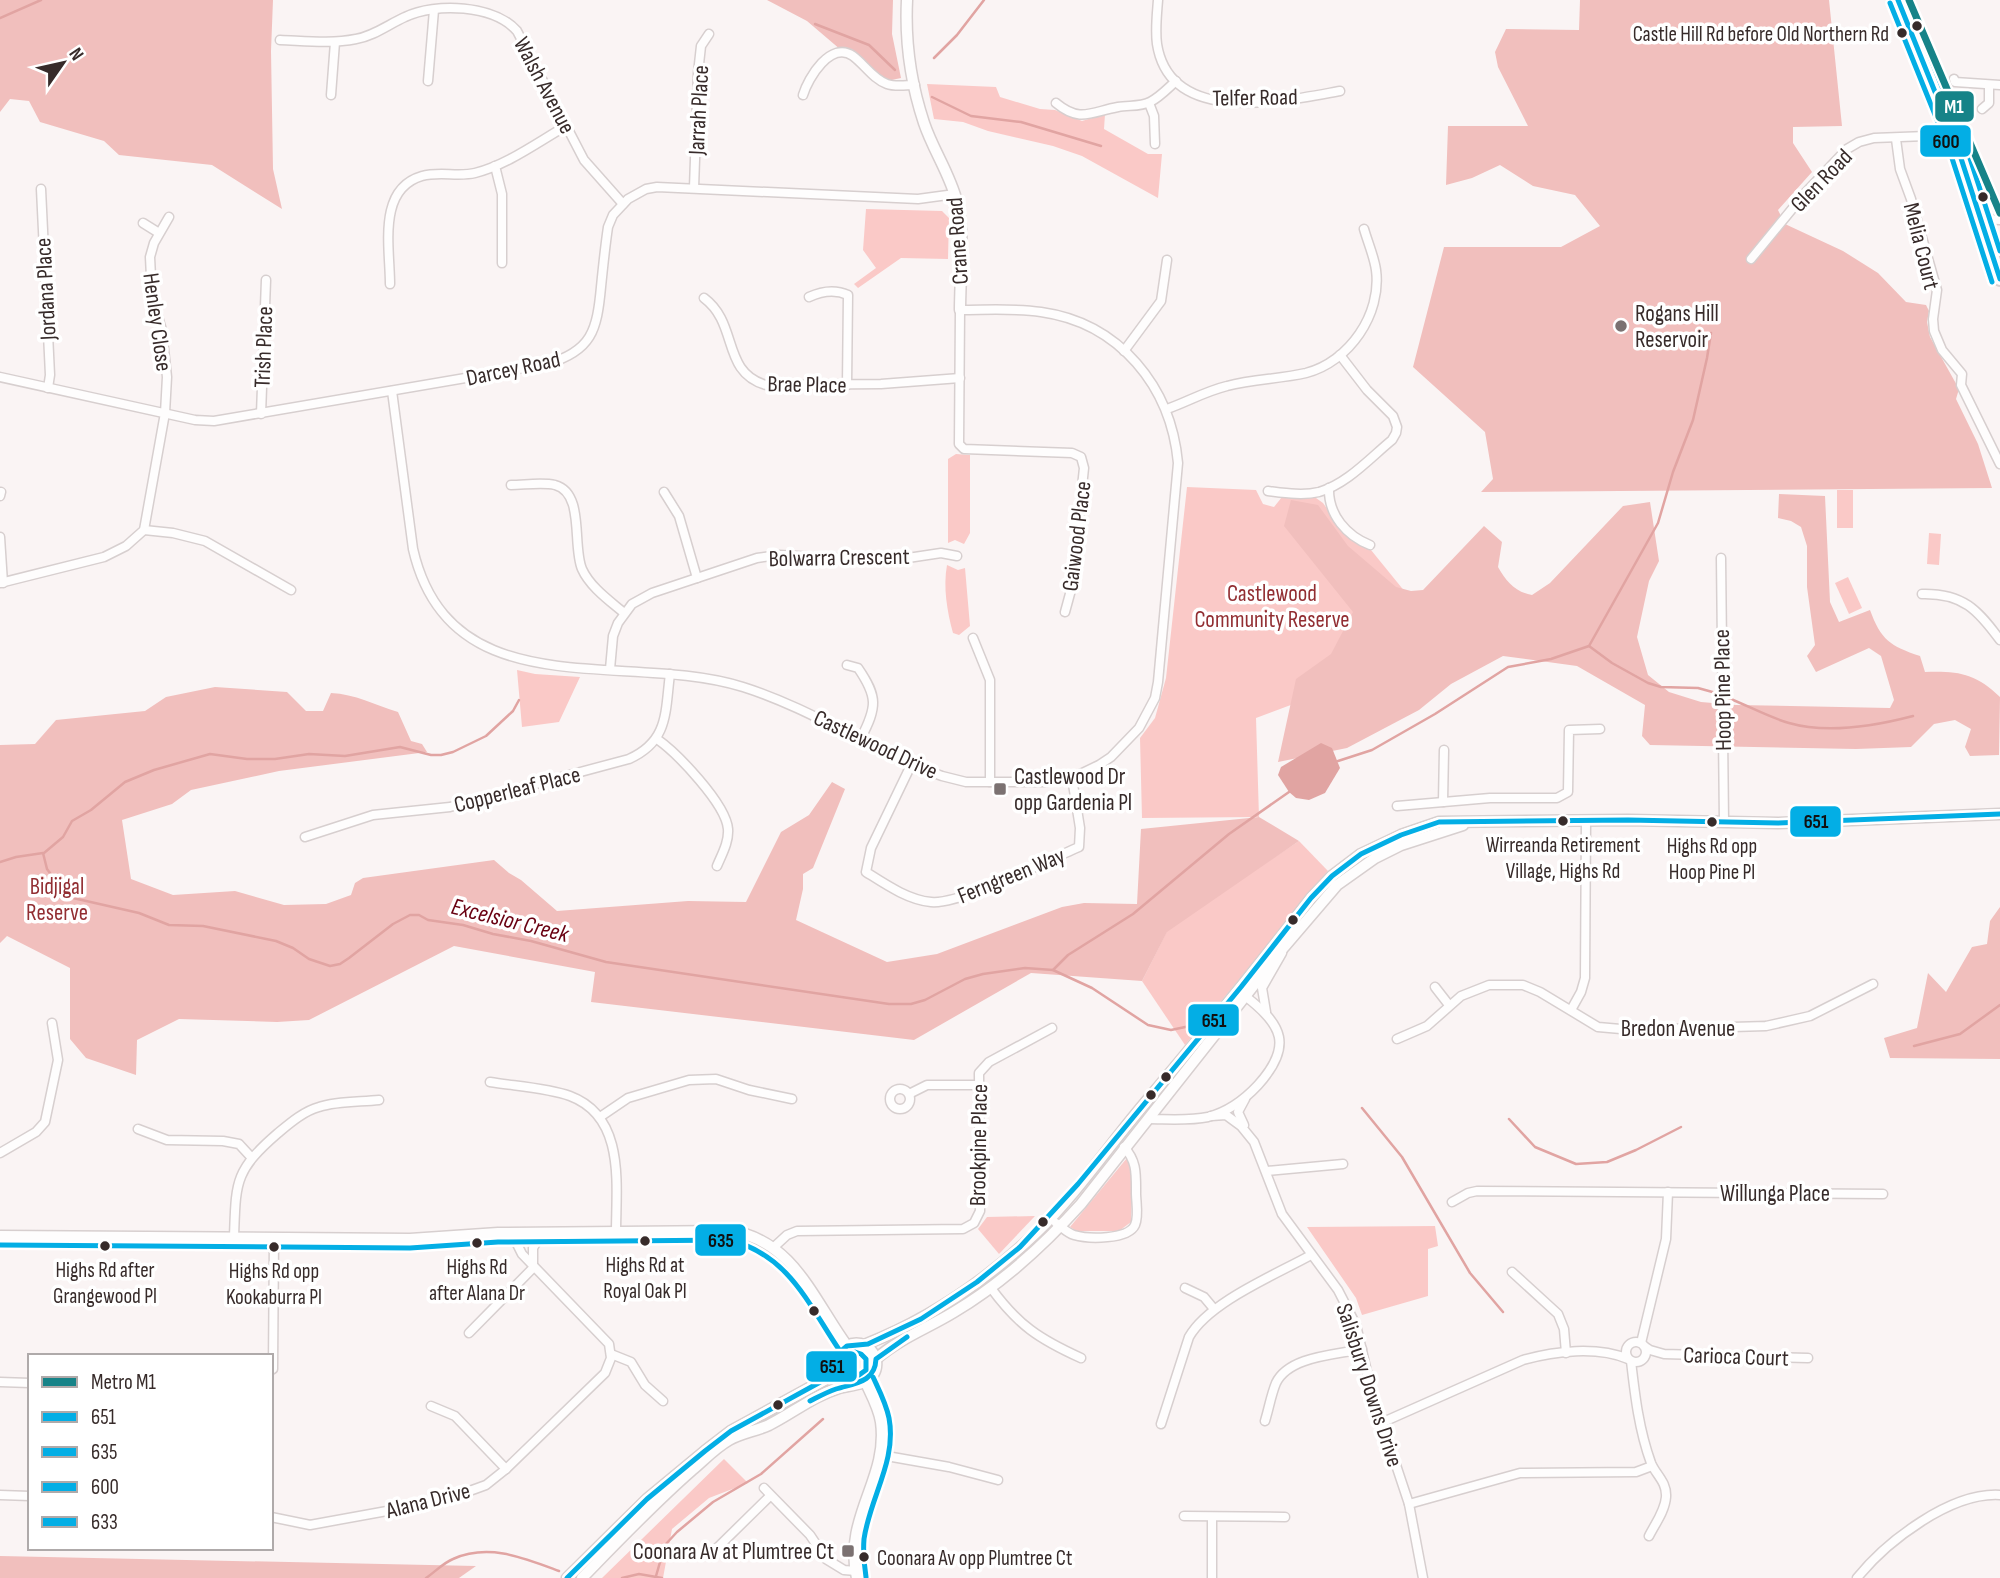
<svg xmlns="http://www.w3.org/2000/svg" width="2000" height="1578" font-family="'Sofia Sans Condensed',sans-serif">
  <rect width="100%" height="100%" fill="#faf4f4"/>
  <g fill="#fac9c7">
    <path d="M927 84 996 87 1000 97 1040 109 1055 110 1082 121 1105 114 1104 129 1148 154H1162L1158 198 1082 156 1053 146 988 131 963 122 934 119Z"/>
    <path d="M866 209 942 211 949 218 948 259 901 258 858 288 854 284 876 268 863 250Z"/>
    <path d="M956 454 970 455V533L964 544 955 540 948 543V459Z"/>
    <path d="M1187 487 1256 490 1263 504 1274 507 1282 497 1316 498 1323 503 1347 537 1371 550 1449 646 1256 718 1259 817 1142 818 1140 738 1155 718 1166 678Z"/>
    <rect x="1837" y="490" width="16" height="38"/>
    <path d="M1929 533 1941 534 1939 565 1927 564Z"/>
    <path d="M947 565 958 570 965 568 970 626 959 635 953 633C947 611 943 587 947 565Z"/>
    <path d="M1848 577 1862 608 1849 614 1835 583Z"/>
    <path d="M517 670 535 674 580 677 559 722 522 727Z"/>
    <path d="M1299 841 1328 871 1185 1045 1142 981 1169 927Z"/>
    <path d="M1127 1158 1133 1171 1131 1222 1119 1231H1076L1070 1227Z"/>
    <path d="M1035 1216 999 1254 978 1229 987 1217Z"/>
    <path d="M1435 1226 1438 1246 1428 1249V1296L1362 1315 1356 1298 1307 1227Z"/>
    <path d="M724 1459 748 1483 709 1498 672 1529 663 1578H602Z"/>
  </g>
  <g fill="#f1bfbd">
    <path d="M0 0H273L271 51 273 169 282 209 212 165 119 155 104 141 40 122 29 101 10 99 0 112Z"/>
    <path d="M767 0H893L892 34 901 78 887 81 863 62 841 50 807 21Z"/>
    <path d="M1580 0H1829L1842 126 1793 127V143L1812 172 1778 210 1785 224 1843 251 1878 273 1906 302 1926 305 1929 311 1927 322 1930 337 1959 389 1956 399 1978 444 1992 488 1481 492 1493 479 1485 432 1413 367 1444 247H1561L1600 226 1575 195 1533 186 1500 165 1472 178 1446 185 1448 126H1528L1498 67 1495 52 1506 29 1579 30Z"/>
    <path d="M1779 494 1825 496 1830 602 1839 622 1870 610C1881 640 1890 646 1920 656L1925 672C1958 671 1975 673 2000 697L1999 755 1970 756 1965 747 1971 729 1955 720 1934 724 1911 747 1856 749 1650 745 1642 736 1645 705 1577 666 1503 656 1451 684 1419 710 1347 748 1278 762 1296 679 1331 654 1353 612 1284 526 1291 500 1318 505 1348 546 1396 587 1411 591 1423 590 1484 526 1502 542 1498 567C1506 581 1515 592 1532 595L1550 583 1623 506 1650 502 1659 561 1649 581 1637 637 1648 675 1669 692 1701 702 1736 705 1890 708 1894 700 1881 656 1869 648 1816 672 1807 656 1815 645 1807 587V546L1801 527 1791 521 1778 518Z"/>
    <path d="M215 687 287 692 306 711H323L331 693C355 694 375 705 398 712L411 741 422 744 427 752 279 771 191 790 172 804 122 820 131 879 173 895 235 891 284 905 326 904 351 895 355 883 363 878 494 860 509 873 521 880 557 911 688 901 746 902 781 832 809 815 832 782 845 789 813 868 803 874V889L796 920 887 962 937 954 1062 907 1084 903 1137 904 1141 829 1259 817 1299 841 1167 932 1142 981 1031 973 914 1040 591 1002 595 972 454 946 309 1020 277 1022 179 1019 137 1040 136 1075 86 1058 70 1039V968L7 936 0 943V745L35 744 56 720 145 711 166 697Z"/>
    <path d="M2000 907V1059L1890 1058 1884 1038 1917 1028 1928 973 1946 992 1972 947 1987 944 1990 921Z"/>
    <path d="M0 1556 476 1566 459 1578H0Z"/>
  </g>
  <path fill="#e1a4a2" d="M1321 743 1332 748 1340 768 1325 793 1309 800 1296 798 1289 792 1278 775 1281 767Z"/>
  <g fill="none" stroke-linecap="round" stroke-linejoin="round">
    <g stroke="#e1a4a2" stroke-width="2.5">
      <path d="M0 18 41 0"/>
      <path d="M815 24 869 45 895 70"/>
      <path d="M934 58 957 35 984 0"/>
      <path d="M932 97 971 116 1021 122 1101 146"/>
      <path d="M1589 646 1612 663 1648 683 1661 687 1698 688 1716 693"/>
      <path d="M1728 698C1749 706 1768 717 1789 723 1827 734 1875 726 1913 716"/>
      <path d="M1338 761 1372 750 1435 714 1508 667 1551 659 1589 646 1658 523 1673 472 1693 420 1707 358 1711 333"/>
      <path d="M44 853 63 837 72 821 91 810 125 782 154 770 210 754 247 759H275L309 754 345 756 400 747 431 755H441L453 752 486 736 513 711 519 700"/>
      <path d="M0 862 16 857 43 853 47 869 58 884 73 898 139 913 169 925 203 926 276 941 293 948 309 959 330 966 340 964 349 958 393 924 410 915H419L428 920 463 925 493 934 531 941 606 962 889 1004H911L925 1000 965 979 983 974 1025 968 1053 970 1092 988 1148 1025 1171 1030 1190 1026"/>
      <path d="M1053 970 1068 955 1133 914 1229 834 1289 792"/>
      <path d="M1914 1046 1960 1034 2000 1005"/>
      <path d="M1362 1108 1402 1157 1470 1273 1503 1312"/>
      <path d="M1509 1119 1535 1147 1576 1164 1607 1162 1636 1150 1681 1127"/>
      <path d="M656 1576 665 1545 677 1532 713 1502 761 1474 823 1419"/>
      <path d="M426 1578C435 1572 443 1563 453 1559 489 1543 524 1558 559 1571"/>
      <path d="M622 1578 639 1574 662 1578"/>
    </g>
    <defs>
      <g id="minor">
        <path d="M1158 0C1157 14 1155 30 1157 44 1170 127 1284 101 1340 91"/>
        <path d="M280 40C306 41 331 44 356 39 374 36 389 24 405 17 436 2 494 5 517 31L584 160 623 204"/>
        <path d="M1954 79 1955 82 2000 85"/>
        <path d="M428 81 434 10"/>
        <path d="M331 95 335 42"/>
        <path d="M803 95C808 78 831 40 853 56 864 64 873 79 887 84 895 87 906 85 915 85"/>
        <path d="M1056 103C1080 123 1091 112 1118 107 1129 105 1140 107 1150 102 1160 97 1168 88 1176 81"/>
        <path d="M1149 103 1154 116 1155 144"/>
        <path d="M1982 109 1989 103V85"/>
        <path d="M1896 139 1900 169 1911 199 1937 290 1933 319 1934 331 1942 350 1962 374 1961 385 2000 464"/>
        <path d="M495 166 502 194V263"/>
        <path d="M694 188 698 73 701 46 709 34"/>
        <path d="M41 189 50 375 48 388"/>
        <path d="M1981 219 2000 220"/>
        <path d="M143 223 159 233"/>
        <path d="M1751 259 1806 192 1847 149 1859 142 1874 138 1953 135"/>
        <path d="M390 284C390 248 377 189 422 176 439 171 458 177 475 173 507 165 538 142 566 126"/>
        <path d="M809 297C822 291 835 289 848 295L847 385"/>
        <path d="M704 298C739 324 721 372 766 385L881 384 960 378"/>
        <path d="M1124 351 1161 301 1167 260"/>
        <path d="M0 377 195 420 214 421 547 364C592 351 597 330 601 287 603 267 605 247 608 227L613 215 628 199 646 189 657 187 918 199 955 194"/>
        <path d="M392 391 413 549C450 710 627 650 743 687 813 709 874 752 942 776L966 782H1045L1072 778 1099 765 1111 757 1139 728 1155 698 1158 682 1178 463C1171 387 1120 323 1041 312 1015 308 987 310 960 310L959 444 964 449 1072 453 1081 457 1084 468 1071 590 1065 612"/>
        <path d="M1167 409C1187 402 1206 391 1227 386 1253 379 1280 379 1306 373 1349 362 1382 314 1376 270 1374 256 1368 243 1364 229"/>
        <path d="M261 414 266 280"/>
        <path d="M511 485C524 485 542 482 555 485 585 493 572 546 582 569 590 587 610 601 624 613"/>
        <path d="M1329 488C1328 515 1347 536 1370 545"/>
        <path d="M1268 491C1284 493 1303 496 1319 492 1347 484 1370 458 1392 440L1396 433 1397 427 1393 416 1367 390 1340 355"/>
        <path d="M664 492 679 516 697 578"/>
        <path d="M0 496 1 492"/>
        <path d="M144 530 173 533 205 541 291 590"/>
        <path d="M0 537 3 583"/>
        <path d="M1721 558 1724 822"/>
        <path d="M0 583 104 557 126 546 144 530 165 413 167 377 162 330 152 297 150 257 154 243 169 217"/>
        <path d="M1922 594C1963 593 1978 610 2000 640"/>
        <path d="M973 638 990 680V782"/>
        <path d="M847 665 858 668C878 697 877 707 861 738"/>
        <path d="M610 669 613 636 618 623 632 604 652 593 757 558 779 555 888 561 941 553 957 556"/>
        <path d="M657 739C677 753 726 804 728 829 729 842 722 854 717 866"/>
        <path d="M912 763 871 848 866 872C885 884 908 900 931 902 960 905 1048 860 1079 847L1080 828 1072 778"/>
        <path d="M1443 802 1444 750"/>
        <path d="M1397 806 1490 798H1557L1568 792 1569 730 1600 729"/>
        <path d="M305 837 373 815 450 807 629 759C669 741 665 712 670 674"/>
        <path d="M1435 987 1449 1005"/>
        <path d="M1571 1010 1581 992 1585 978 1586 820"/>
        <path d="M1266 1012 1262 988 1282 953"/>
        <path d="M1397 1039 1427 1026 1461 996 1489 985H1523L1540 992 1598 1027 1632 1030 1766 1026 1810 1016 1873 984"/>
        <path d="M490 1082C514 1086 548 1088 570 1096 626 1117 616 1185 616 1233"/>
        <circle cx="900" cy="1099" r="10"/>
        <path d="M909 1094 927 1085H978"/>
        <path d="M1211 1116 1226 1115 1241 1126 1254 1142 1282 1214 1338 1290 1356 1325 1372 1393 1409 1504 1423 1578"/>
        <path d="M600 1117 628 1098 689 1080 716 1079 749 1090 792 1099"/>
        <path d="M1148 1119C1167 1119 1189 1121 1208 1117 1227 1112 1245 1099 1258 1085 1293 1046 1283 1025 1245 996"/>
        <path d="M1244 1125 1238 1112 1245 1099"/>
        <path d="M138 1129 167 1140 223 1141 239 1144 251 1157"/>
        <path d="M0 1153 36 1132 45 1122 58 1060 52 1023"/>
        <path d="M1267 1171 1343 1164"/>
        <path d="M1452 1202 1468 1193 1477 1191 1883 1194"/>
        <path d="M1056 1223C1062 1227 1067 1233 1074 1235 1088 1239 1128 1240 1135 1225 1139 1216 1136 1202 1136 1193 1136 1174 1137 1161 1124 1147"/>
        <path d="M234 1237C236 1182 234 1171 278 1133 290 1123 304 1111 319 1107 337 1101 360 1102 379 1100"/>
        <path d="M774 1247 787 1235 797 1231 963 1229 974 1223 980 1211 979 1073 989 1062 1052 1028"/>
        <path d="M1512 1272 1558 1314 1564 1329 1566 1353"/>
        <path d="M991 1288C1018 1325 1039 1339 1081 1358"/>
        <path d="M1185 1288 1204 1297 1214 1309"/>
        <path d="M469 1333 533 1268V1248L542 1233"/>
        <circle cx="1636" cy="1352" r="10"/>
        <path d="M1641 1343 1666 1239 1668 1192"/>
        <path d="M1644 1346 1650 1350 1664 1354 1808 1358"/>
        <path d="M611 1354 631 1362 645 1385 663 1401"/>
        <path d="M1631 1361C1635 1396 1639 1430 1651 1463 1656 1475 1667 1482 1666 1497 1665 1511 1655 1524 1649 1536"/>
        <path d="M271 1370 273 1369 274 1238"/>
        <path d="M0 1382 30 1383"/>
        <path d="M431 1406 455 1416 506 1469"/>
        <path d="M1265 1421C1269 1408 1271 1395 1276 1383 1289 1356 1336 1355 1362 1349"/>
        <path d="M1381 1423 1523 1360C1555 1351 1597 1346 1628 1359"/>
        <path d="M1161 1424 1189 1337C1209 1302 1275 1275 1311 1255"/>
        <path d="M881 1455 949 1467 998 1480"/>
        <path d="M764 1488 810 1535 826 1559 844 1570 856 1571"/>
        <path d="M0 1495 30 1496"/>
        <path d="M1409 1504 1520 1473 1636 1472 1652 1466"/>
        <path d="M1184 1516 1285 1517"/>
        <path d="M271 1517 310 1525 442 1501 486 1485 506 1469 605 1373 611 1358 609 1344 522 1254 515 1240 516 1233"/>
        <path d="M714 1551 770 1496"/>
        <path d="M1212 1578V1517"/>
        <path d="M1857 1578C1887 1541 1951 1492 2000 1495"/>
      </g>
      <g id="tertiary">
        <path d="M907 0C905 40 911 84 924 123 933 150 950 174 957 202 965 232 960 278 960 310"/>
        <path d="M0 1236 410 1239 498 1233 731 1231C793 1240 814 1301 847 1346"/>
        <path d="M864 1345C928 1320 988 1279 1037 1232 1075 1195 1106 1150 1140 1109 1198 1040 1256 970 1311 898L1332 876 1361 854 1401 835 1439 822 1628 820 1778 823 2000 814"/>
        <path d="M876 1359C900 1338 928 1328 954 1312 1003 1283 1043 1246 1081 1204L1284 947 1337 885 1375 858 1401 845 1463 825"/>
        <path d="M837 1362C838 1374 844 1381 856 1383"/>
        <path d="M567 1578 647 1499 705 1451 731 1431 824 1380C833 1370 837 1352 847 1346 865 1336 884 1358 873 1375 866 1385 850 1385 839 1388 813 1396 793 1413 769 1425 756 1431 741 1433 729 1440 715 1448 704 1460 692 1470 653 1504 618 1541 582 1578"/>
        <path d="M857 1578C843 1517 889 1479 881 1422 879 1408 871 1394 865 1381"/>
      </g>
      <path id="primary" d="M1898 0 1958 149 2000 279"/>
    </defs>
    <use href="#minor" stroke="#d7cfcf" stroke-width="11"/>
    <use href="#tertiary" stroke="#d7cfcf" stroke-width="13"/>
    <use href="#primary" stroke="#d7cfcf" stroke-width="16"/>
    <use href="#minor" stroke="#fefdfd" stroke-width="8"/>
    <use href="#tertiary" stroke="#fefdfd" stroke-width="10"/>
    <use href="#primary" stroke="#fefdfd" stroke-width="12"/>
    <defs>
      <g id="bus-1">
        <path d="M1898 0 1958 149 2000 279"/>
        <path d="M810 1401C818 1397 827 1392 836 1389 854 1383 875 1383 876 1359L907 1337"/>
        <path d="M567 1578 647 1499 705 1451 731 1431 824 1380 840 1352 847 1346 868 1344 921 1319 977 1282 1020 1247 1078 1184 1241 987 1311 898 1332 876 1361 854 1401 835 1439 822 1628 820 1778 823 2000 814"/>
      </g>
      <g id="bus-2">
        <path d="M0 1245 410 1248 498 1242 730 1240C790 1256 808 1304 840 1351"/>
        <path d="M855 1352 861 1354 866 1359V1370L859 1375 835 1380 848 1358Z"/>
        <path d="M866 1577C864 1564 863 1552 864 1539 870 1497 897 1461 889 1418 886 1403 879 1390 873 1377"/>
      </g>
      <path id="bus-3" d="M1890 3 1950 152 1992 282"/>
      <path id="bus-4" d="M1907 0 1966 146 2000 251"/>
    </defs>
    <use href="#bus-1" stroke="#fff" stroke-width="10"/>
    <use href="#bus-2" stroke="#fff" stroke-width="10"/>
    <use href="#bus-3" stroke="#fff" stroke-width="10"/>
    <use href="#bus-4" stroke="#fff" stroke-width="10"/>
    <use href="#bus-1" stroke="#03aee5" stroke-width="5"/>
    <use href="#bus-2" stroke="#03aee5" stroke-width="5"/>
    <use href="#bus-3" stroke="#03aee5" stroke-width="5"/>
    <use href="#bus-4" stroke="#03aee5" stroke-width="5"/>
    <defs>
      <path id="metro-1" d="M1909 0 2000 213"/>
    </defs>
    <use href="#metro-1" stroke="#fff" stroke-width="12"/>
    <use href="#metro-1" stroke="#168388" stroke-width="7"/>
  </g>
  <g fill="#372b2a" stroke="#fff" stroke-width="2.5">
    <circle cx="1917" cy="26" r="6"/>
    <circle cx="1902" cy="33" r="6"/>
    <circle cx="1983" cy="197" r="6"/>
    <circle cx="1563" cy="821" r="6"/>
    <circle cx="1712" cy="822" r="6"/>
    <circle cx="1293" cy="920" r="6"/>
    <circle cx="1166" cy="1077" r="6"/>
    <circle cx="1151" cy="1095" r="6"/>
    <circle cx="1043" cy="1222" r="6"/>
    <circle cx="645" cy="1241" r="6"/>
    <circle cx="477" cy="1243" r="6"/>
    <circle cx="105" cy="1246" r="6"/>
    <circle cx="274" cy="1247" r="6"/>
    <circle cx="814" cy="1311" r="6"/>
    <circle cx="778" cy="1405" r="6"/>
    <circle cx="864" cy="1557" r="6"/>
  </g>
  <g fill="#7b7171" stroke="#fff" stroke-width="2.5">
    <circle cx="1621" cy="326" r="7"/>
    <rect x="993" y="782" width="14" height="14" rx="3.5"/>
    <rect x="841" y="1544" width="14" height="14" rx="3.5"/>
  </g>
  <g text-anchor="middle" stroke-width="7" stroke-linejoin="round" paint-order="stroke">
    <g font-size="21" fill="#372b2a" stroke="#fff">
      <text x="1889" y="41" text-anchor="end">Castle Hill Rd before Old Northern Rd</text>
      <text x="1563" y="852">Wirreanda Retirement<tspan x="1563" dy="26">Village, Highs Rd</tspan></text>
      <text x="1712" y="853">Highs Rd opp<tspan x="1712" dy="26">Hoop Pine Pl</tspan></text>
      <text x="645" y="1272">Highs Rd at<tspan x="645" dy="26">Royal Oak Pl</tspan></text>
      <text x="477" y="1274">Highs Rd<tspan x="477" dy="26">after Alana Dr</tspan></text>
      <text x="105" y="1277">Highs Rd after<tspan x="105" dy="26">Grangewood Pl</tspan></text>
      <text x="274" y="1278">Highs Rd opp<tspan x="274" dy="26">Kookaburra Pl</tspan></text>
      <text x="877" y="1565" text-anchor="start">Coonara Av opp Plumtree Ct</text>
    </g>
    <g font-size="23" fill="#372b2a" stroke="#fff">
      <text transform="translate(545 85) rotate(62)" y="8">Walsh Avenue</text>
      <text transform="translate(1255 97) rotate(-1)" y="8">Telfer Road</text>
      <text transform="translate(698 110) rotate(-87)" y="8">Jarrah Place</text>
      <text transform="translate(1821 180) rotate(-46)" y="8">Glen Road</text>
      <text transform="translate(957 241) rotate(-94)" y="8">Crane Road</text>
      <text transform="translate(1922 246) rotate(76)" y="8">Melia Court</text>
      <text transform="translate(45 289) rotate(-93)" y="8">Jordana Place</text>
      <text transform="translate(158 322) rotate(82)" y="8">Henley Close</text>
      <text transform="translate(263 347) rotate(-88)" y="8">Trish Place</text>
      <text transform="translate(513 368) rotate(-12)" y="8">Darcey Road</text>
      <text transform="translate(807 384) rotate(1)" y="8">Brae Place</text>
      <text transform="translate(1076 536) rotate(-83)" y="8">Gaiwood Place</text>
      <text transform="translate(839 557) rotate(-1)" y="8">Bolwarra Crescent</text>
      <text transform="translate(1722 690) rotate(-91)" y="8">Hoop Pine Place</text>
      <text transform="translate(876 744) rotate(25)" y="8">Castlewood Drive</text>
      <text transform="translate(517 789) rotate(-14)" y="8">Copperleaf Place</text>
      <text transform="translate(1011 875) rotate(-22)" y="8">Ferngreen Way</text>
      <text x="1678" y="1036">Bredon Avenue</text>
      <text transform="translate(978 1145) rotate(-89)" y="8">Brookpine Place</text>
      <text x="1775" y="1201">Willunga Place</text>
      <text transform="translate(1736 1356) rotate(2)" y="8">Carioca Court</text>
      <text transform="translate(1370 1385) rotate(72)" y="8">Salisbury Downs Drive</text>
      <text transform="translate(428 1500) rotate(-14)" y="8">Alana Drive</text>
    </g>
    <g font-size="23" fill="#372b2a" stroke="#fff" text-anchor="start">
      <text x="1635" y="321">Rogans Hill<tspan x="1635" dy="26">Reservoir</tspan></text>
      <text x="1014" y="784">Castlewood Dr<tspan x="1014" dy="26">opp Gardenia Pl</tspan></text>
      <text x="834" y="1559" text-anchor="end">Coonara Av at Plumtree Ct</text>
    </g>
    <g font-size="23" fill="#922e32" stroke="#fff">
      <text x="1272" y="601">Castlewood<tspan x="1272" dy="26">Community Reserve</tspan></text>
      <text x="57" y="894">Bidjigal<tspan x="57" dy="26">Reserve</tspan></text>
    </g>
    <g font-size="24" font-style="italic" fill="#690011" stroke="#fff">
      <text transform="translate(510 920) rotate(14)" y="8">Excelsior Creek</text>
    </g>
  </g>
  <g stroke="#fff" stroke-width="2.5">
    <rect x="1934" y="90" width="41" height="33" rx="7" fill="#168388"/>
    <rect x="1919" y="124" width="53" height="34" rx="7" fill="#03aee5"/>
    <rect x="1789" y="805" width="53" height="33" rx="7" fill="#03aee5"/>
    <rect x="1187" y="1003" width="53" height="34" rx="7" fill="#03aee5"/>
    <rect x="694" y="1223" width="53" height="34" rx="7" fill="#03aee5"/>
    <rect x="805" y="1350" width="53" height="33" rx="7" fill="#03aee5"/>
  </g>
  <g font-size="19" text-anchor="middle" font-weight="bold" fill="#fff">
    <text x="1954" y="113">M1</text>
  </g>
  <g font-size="19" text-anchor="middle" font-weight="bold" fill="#111">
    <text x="1946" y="148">600</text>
    <text x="1816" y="828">651</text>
    <text x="1214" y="1027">651</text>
    <text x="721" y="1247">635</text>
    <text x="832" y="1373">651</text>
  </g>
  <rect x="28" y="1354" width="245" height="196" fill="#ffffff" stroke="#afaaaa" stroke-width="2"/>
  <rect x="42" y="1377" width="35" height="10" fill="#168388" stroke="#afaaaa" stroke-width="2"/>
  <text x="91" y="1389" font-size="21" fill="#372b2a">Metro M1</text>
  <rect x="42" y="1412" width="35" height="10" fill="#03aee5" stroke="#afaaaa" stroke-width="2"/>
  <text x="91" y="1424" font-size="21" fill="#372b2a">651</text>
  <rect x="42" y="1447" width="35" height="10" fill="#03aee5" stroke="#afaaaa" stroke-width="2"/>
  <text x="91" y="1459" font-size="21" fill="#372b2a">635</text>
  <rect x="42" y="1482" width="35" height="10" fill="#03aee5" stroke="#afaaaa" stroke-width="2"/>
  <text x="91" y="1494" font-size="21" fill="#372b2a">600</text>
  <rect x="42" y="1517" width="35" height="10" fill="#03aee5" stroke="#afaaaa" stroke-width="2"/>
  <text x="91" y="1529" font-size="21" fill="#372b2a">633</text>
  <g transform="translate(63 63) rotate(56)" stroke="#ffffff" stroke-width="5" paint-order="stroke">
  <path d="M0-5L12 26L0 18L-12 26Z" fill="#372b2a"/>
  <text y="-10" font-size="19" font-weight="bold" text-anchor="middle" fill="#372b2a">N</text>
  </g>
</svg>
